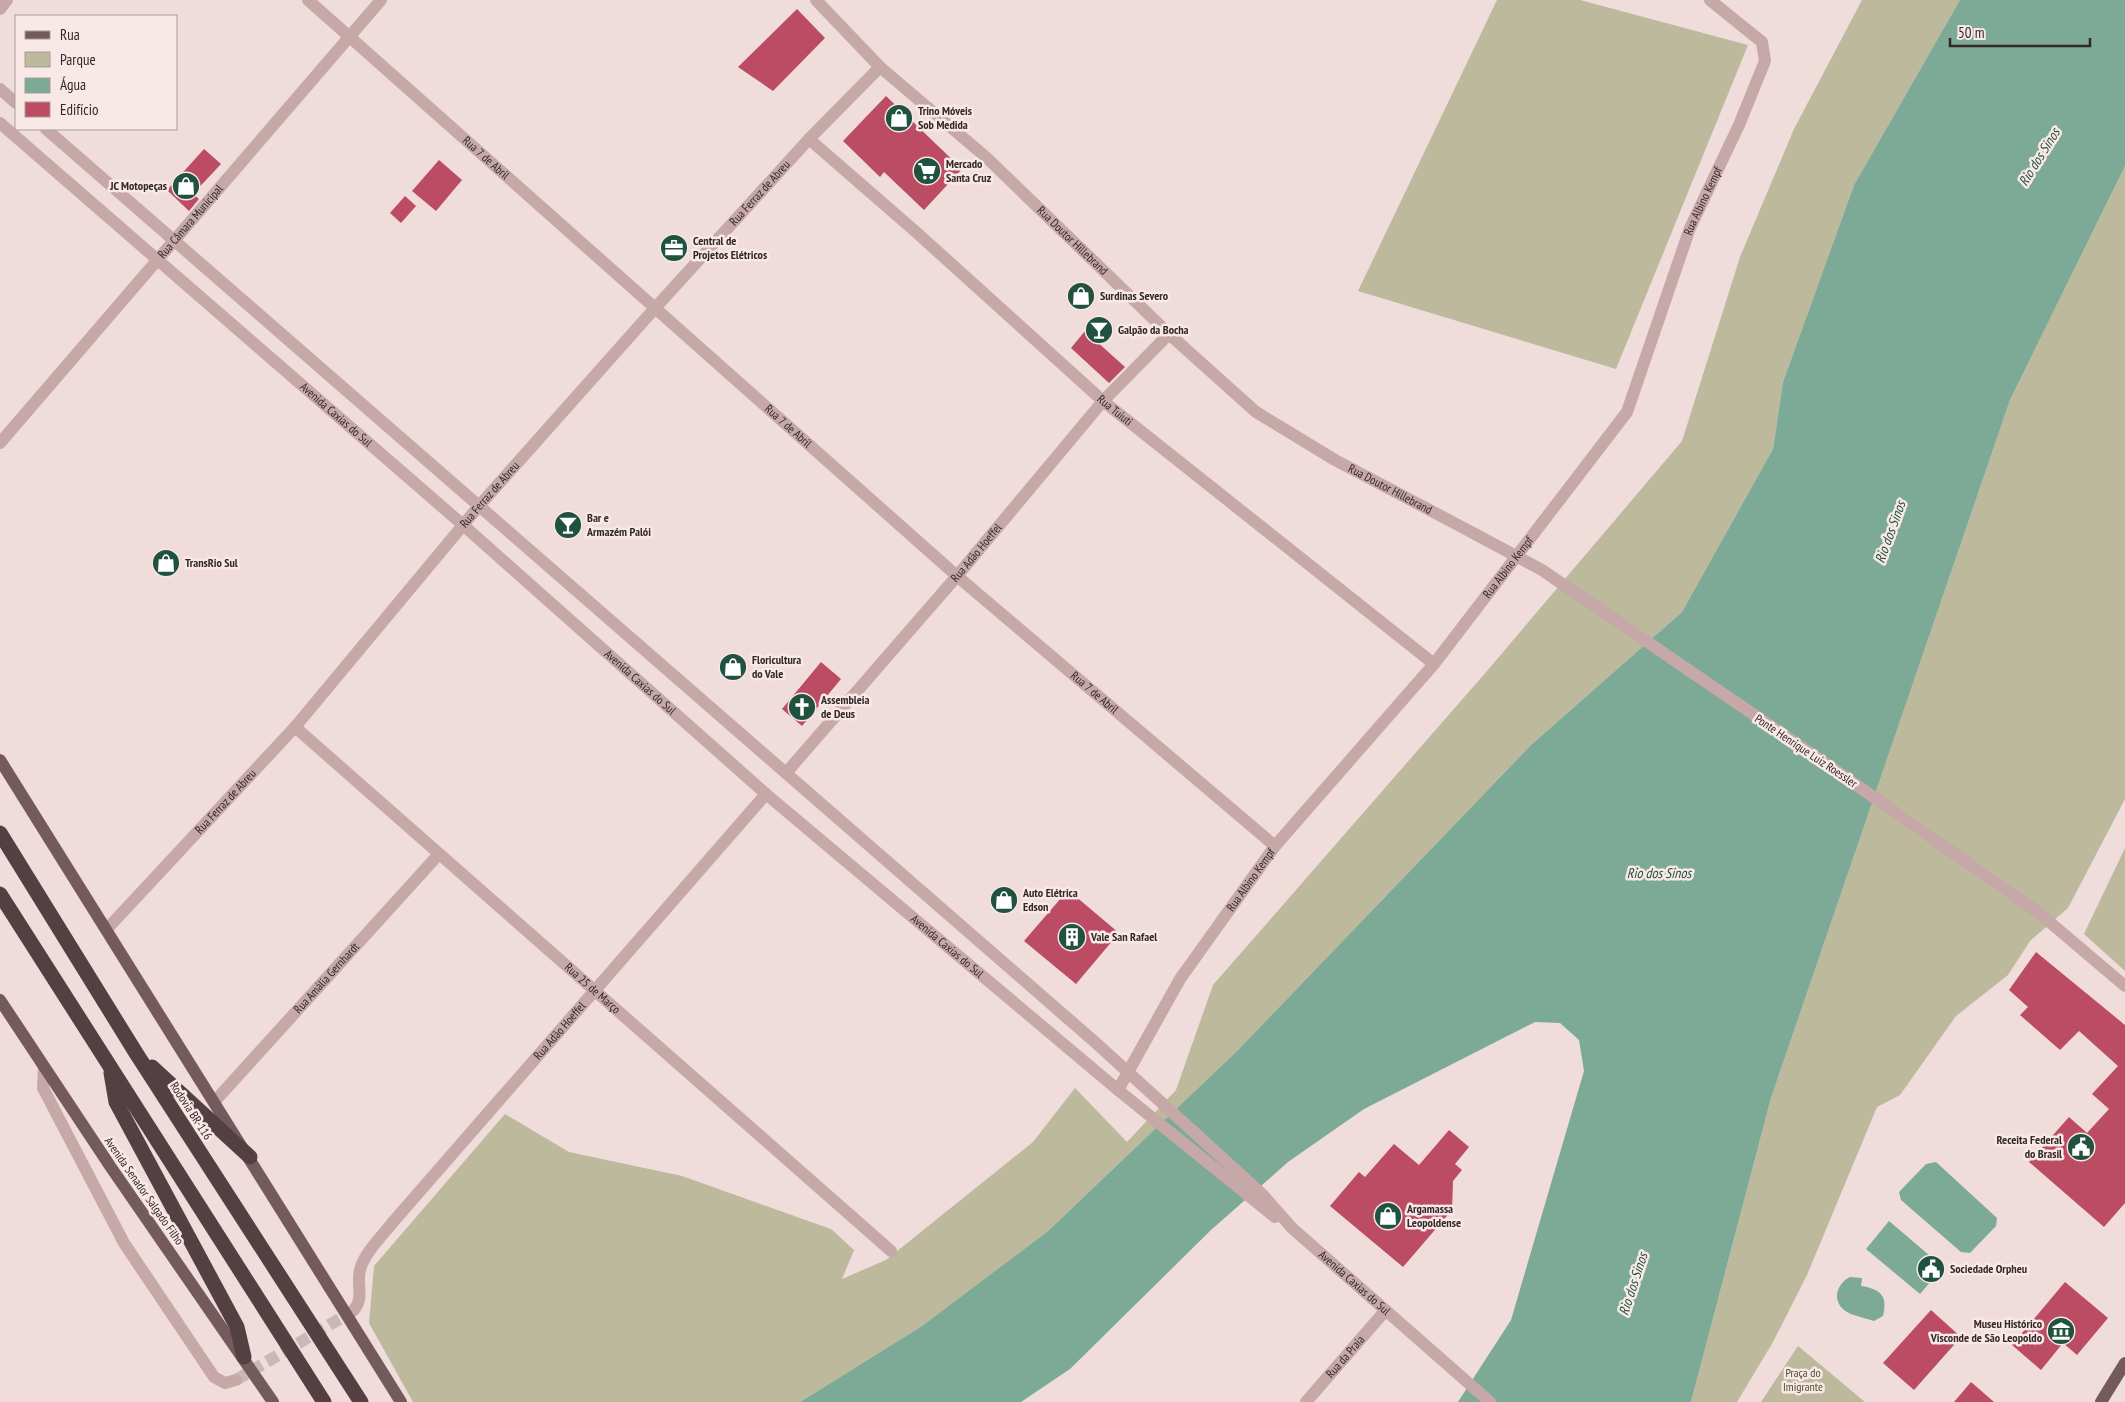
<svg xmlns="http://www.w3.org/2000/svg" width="2125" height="1402" font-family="'PT Sans Narrow',sans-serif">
  <rect width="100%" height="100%" fill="#efdcdb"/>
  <g fill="#bdb99c">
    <path d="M1497 0H1580L1748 45 1616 369 1358 291Z"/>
    <path d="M1862 0H1960L1854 185 1783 382 1773 449 1682 612 1531 745 1237 1051 1048 1231 922 1326 800 1402H413L369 1323 374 1266 505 1114 569 1152 682 1176 831 1229 854 1250 842 1279 886 1260 1033 1142 1075 1088 1127 1142 1176 1090 1213 985 1487 671 1682 441 1740 257 1794 129Z"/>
    <path d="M2125 166V799L2068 908 2030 941 2008 975 1956 1016 1900 1095 1877 1107 1807 1275 1773 1342 1737 1402H1691L1771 1098 2010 400Z"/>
    <path d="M2125 848V971L2084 934Z"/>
    <path d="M1798 1346 1865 1402H1761Z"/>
  </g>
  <g fill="#7caa97">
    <path d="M1960 0H2125V166L2010 400 1771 1098 1691 1402H1458L1511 1320 1584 1071 1579 1040 1560 1023 1535 1022 1364 1109 1288 1162 1211 1230 1070 1369 1021 1402H800L922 1326 1048 1231 1237 1051 1531 745 1682 612 1773 449 1783 382 1854 185Z"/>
    <path d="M1936 1162 1997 1218 1996 1226 1970 1253 1961 1252 1901 1200 1899 1192 1926 1164Z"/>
    <path d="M1889 1221 1943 1267 1920 1294 1866 1249Z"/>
    <path d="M1850 1277 1862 1278 1861 1286C1881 1289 1888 1296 1883 1316L1874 1321C1866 1318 1854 1316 1847 1312 1831 1302 1836 1284 1850 1277Z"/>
  </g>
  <g fill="#bc4c63">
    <path d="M797 9 825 38 773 91 738 67Z"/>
    <path d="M886 96 962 169 924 210 884 172 880 177 843 141Z"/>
    <path d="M204 149 221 164 193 194 199 199 189 211 167 190Z"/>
    <path d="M439 160 462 180 436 211 412 191Z"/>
    <path d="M405 196 416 206 401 223 390 213Z"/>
    <path d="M1085 331 1125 367 1109 383 1071 348Z"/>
    <path d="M821 662 841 679 802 726 782 709Z"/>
    <path d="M1068 890 1119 933 1076 984 1024 941Z"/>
    <path d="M2036 952 2125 1025V1203L2104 1227 2029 1162 2069 1117 2087 1133 2109 1109 2092 1094 2118 1066 2079 1031 2060 1050 2020 1015 2028 1007 2009 990Z"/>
    <path d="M1449 1130 1469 1147 1455 1164 1462 1170 1453 1181 1452 1210 1403 1267 1330 1206 1359 1172 1365 1177 1394 1144 1419 1165Z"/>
    <path d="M2065 1282 2108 1318 2077 1355 2063 1343 2041 1370 2012 1345Z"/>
    <path d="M1931 1310 1961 1337 1914 1390 1883 1363Z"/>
    <path d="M1971 1382 1994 1402H1954Z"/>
  </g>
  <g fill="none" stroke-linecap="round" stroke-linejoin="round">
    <path stroke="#cab8b7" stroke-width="12" stroke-dasharray="12 6" stroke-linecap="butt" d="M236 1380 353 1311"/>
    <g stroke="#c6a8a8" stroke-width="12">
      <path id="s1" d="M308 0 957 576 1275 846"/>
      <path id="s2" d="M816 0 880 67 987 158 1169 334 1256 412 1335 460 1475 534"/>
      <path d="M0 9 7 0"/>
      <path d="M0 89 16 103"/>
      <path id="s3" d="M0 123 463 525 766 794 1118 1090 1275 1217"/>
      <path id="s4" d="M46 129 1096 1043 1263 1195 1292 1228 1490 1402"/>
      <path id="s5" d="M809 139 916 232 1103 401 1434 664"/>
      <path id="s6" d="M0 443 381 0"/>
      <path id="s7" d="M295 727 891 1251"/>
      <path d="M1832 768 2039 913 2125 986"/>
      <path id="s8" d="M786 773 957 576 1103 401 1169 334"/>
      <path id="s9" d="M107 929 295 727 479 506 656 307 809 139 880 67"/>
      <path d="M44 1067 43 1088 124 1243 214 1377 225 1383 236 1380"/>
      <path id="s10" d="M1118 1090 1180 979 1275 846 1434 664 1627 412 1690 228 1739 125 1765 61 1762 42 1710 0"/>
      <path id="s11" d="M215 1101 439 854"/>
      <path id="s12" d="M353 1311C365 1298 356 1285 360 1270 364 1253 382 1236 393 1222L766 794"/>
      <path id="s13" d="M1306 1402 1385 1311"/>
    </g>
    <g stroke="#74595d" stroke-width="12">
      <path d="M0 760 401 1402"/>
      <path d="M0 1000 110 1166 273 1402"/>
      <path d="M2101 1402 2125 1363"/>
    </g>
    <g stroke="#543f42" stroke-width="15">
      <path d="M0 833 136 1053 361 1402"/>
      <path d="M0 894 324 1402"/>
      <path d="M152 1067 250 1157"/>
      <path d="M111 1073 116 1102 237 1327 244 1357"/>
    </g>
    <path stroke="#c6a8a8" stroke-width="12" d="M1475 534 1542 570 1832 768"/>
  </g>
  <defs>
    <symbol id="shop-disc" viewBox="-11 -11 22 22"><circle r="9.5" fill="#20523f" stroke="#f8e8e6"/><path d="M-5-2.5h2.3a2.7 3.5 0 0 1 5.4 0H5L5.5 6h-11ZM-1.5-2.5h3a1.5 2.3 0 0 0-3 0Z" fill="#fff"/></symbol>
    <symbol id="supermarket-disc" viewBox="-11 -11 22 22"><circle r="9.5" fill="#20523f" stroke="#f8e8e6"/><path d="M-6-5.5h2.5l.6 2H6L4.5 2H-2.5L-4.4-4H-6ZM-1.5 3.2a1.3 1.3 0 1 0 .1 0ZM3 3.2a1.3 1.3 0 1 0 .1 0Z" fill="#fff"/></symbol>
    <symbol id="office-disc" viewBox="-11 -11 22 22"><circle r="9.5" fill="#20523f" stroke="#f8e8e6"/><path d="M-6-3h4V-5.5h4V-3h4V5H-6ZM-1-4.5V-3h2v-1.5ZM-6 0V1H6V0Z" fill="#fff"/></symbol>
    <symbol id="bar-disc" viewBox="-11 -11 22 22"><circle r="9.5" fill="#20523f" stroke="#f8e8e6"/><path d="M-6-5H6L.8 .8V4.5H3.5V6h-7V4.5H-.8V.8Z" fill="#fff"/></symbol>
    <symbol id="church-disc" viewBox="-11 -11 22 22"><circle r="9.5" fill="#20523f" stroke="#f8e8e6"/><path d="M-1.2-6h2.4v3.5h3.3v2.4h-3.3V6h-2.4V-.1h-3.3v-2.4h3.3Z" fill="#fff"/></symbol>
    <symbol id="building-disc" viewBox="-11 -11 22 22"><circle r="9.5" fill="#20523f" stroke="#f8e8e6"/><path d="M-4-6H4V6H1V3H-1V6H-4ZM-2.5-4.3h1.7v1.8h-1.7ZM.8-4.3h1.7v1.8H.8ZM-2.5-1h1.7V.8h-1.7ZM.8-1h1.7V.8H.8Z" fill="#fff"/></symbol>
    <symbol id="civic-disc" viewBox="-11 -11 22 22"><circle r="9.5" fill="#20523f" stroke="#f8e8e6"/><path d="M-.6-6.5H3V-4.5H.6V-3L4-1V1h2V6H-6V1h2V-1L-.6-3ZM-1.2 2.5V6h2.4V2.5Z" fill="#fff"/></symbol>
    <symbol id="museum-disc" viewBox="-11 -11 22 22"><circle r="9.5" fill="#20523f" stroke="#f8e8e6"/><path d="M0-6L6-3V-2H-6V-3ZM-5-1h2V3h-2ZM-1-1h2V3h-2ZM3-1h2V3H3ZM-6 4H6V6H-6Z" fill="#fff"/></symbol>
  </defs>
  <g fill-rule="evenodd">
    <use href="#shop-disc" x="883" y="102" width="32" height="32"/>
    <use href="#supermarket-disc" x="911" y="155" width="32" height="32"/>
    <use href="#shop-disc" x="170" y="170" width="32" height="32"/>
    <use href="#office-disc" x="658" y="232" width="32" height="32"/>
    <use href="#shop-disc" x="1065" y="280" width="32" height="32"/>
    <use href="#bar-disc" x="1083" y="314" width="32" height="32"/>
    <use href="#bar-disc" x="552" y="509" width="32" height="32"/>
    <use href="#shop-disc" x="150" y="547" width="32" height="32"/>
    <use href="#shop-disc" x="717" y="651" width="32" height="32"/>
    <use href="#church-disc" x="786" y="691" width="32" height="32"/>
    <use href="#shop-disc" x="988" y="884" width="32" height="32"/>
    <use href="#building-disc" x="1056" y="921" width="32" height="32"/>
    <use href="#civic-disc" x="2065" y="1131" width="32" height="32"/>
    <use href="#shop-disc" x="1372" y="1200" width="32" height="32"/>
    <use href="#civic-disc" x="1915" y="1253" width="32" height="32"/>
    <use href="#museum-disc" x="2045" y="1315" width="32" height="32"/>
  </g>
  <g text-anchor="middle" stroke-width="5" stroke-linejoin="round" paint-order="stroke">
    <g font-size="12" font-weight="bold" fill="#342729" stroke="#f8e8e6" text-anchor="start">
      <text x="918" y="115">Trino Móveis<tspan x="918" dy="14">Sob Medida</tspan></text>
      <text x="946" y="168">Mercado<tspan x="946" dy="14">Santa Cruz</tspan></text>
      <text x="167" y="190" text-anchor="end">JC Motopeças</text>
      <text x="693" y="245">Central de<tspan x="693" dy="14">Projetos Elétricos</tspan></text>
      <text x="1100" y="300">Surdinas Severo</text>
      <text x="1118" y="334">Galpão da Bocha</text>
      <text x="587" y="522">Bar e<tspan x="587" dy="14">Armazém Palói</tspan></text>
      <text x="185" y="567">TransRio Sul</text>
      <text x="752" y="664">Floricultura<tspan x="752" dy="14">do Vale</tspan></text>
      <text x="821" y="704">Assembleia<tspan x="821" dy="14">de Deus</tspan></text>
      <text x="1023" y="897">Auto Elétrica<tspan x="1023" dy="14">Edson</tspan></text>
      <text x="1091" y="941">Vale San Rafael</text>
      <text x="2062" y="1144" text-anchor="end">Receita Federal<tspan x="2062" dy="14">do Brasil</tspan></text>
      <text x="1407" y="1213">Argamassa<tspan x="1407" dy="14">Leopoldense</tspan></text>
      <text x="1950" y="1273">Sociedade Orpheu</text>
      <text x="2042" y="1328" text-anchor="end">Museu Histórico<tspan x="2042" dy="14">Visconde de São Leopoldo</tspan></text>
    </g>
    <g font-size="12" fill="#342729" stroke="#f8e8e6">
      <text dy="4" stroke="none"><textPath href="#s1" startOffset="238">Rua 7 de Abril</textPath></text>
      <text dy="4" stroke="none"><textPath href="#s9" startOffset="984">Rua Ferraz de Abreu</textPath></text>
      <text dy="4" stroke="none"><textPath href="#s10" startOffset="1074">Rua Albino Kempf</textPath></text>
      <text dy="4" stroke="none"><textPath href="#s6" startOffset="292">Rua Câmara Municipal</textPath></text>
      <text dy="4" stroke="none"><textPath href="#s2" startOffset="352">Rua Doutor Hillebrand</textPath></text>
      <text dy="4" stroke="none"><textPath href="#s5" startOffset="409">Rua Tuiuti</textPath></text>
      <text dy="4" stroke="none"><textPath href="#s3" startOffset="445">Avenida Caxias do Sul</textPath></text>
      <text dy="4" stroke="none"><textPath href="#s1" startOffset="642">Rua 7 de Abril</textPath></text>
      <text dy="4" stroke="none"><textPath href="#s2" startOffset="758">Rua Doutor Hillebrand</textPath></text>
      <text dy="4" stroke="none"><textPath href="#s9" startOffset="579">Rua Ferraz de Abreu</textPath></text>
      <text dy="4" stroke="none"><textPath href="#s8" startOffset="291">Rua Adão Hoeffel</textPath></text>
      <text dy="4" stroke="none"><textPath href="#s10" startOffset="654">Rua Albino Kempf</textPath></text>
      <text dy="4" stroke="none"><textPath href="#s3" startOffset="850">Avenida Caxias do Sul</textPath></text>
      <text dy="4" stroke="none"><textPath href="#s1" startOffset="1048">Rua 7 de Abril</textPath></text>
      <text transform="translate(1806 751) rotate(34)" y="4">Ponte Henrique Luiz Roessler</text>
      <text dy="4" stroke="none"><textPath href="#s9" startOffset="174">Rua Ferraz de Abreu</textPath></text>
      <text dy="4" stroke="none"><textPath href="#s10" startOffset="249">Rua Albino Kempf</textPath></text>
      <text dy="4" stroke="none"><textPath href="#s3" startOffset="1255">Avenida Caxias do Sul</textPath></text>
      <text dy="4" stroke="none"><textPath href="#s11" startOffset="166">Rua Amália Gernhardt</textPath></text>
      <text dy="4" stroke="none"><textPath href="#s7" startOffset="396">Rua 25 de Março</textPath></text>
      <text dy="4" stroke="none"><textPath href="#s12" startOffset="355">Rua Adão Hoeffel</textPath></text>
      <text transform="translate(191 1111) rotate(57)" y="4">Rodovia BR-116</text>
      <text transform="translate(144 1191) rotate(55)" y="4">Avenida Senador Salgado Filho</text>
      <text dy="4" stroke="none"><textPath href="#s4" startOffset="1745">Avenida Caxias do Sul</textPath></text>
      <text dy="4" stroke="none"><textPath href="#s13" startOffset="60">Rua da Praia</textPath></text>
    </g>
    <g font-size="12" fill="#504d2d" stroke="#f8e8e6">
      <text x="1803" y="1377">Praça do<tspan x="1803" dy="14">Imigrante</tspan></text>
    </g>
    <g font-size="14" font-style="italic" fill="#20523f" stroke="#f8e8e6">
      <text transform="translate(2039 157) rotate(-58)" y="5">Rio dos Sinos</text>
      <text transform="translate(1890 532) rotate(-70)" y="5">Rio dos Sinos</text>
      <text x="1659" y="878">Rio dos Sinos</text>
      <text transform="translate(1633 1284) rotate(-72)" y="5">Rio dos Sinos</text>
    </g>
  </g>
  <rect x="15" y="15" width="162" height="115" fill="#f8e8e6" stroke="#aa9b9a"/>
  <rect x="25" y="31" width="25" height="8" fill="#74595d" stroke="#aa9b9a"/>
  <text x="60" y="40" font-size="15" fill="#342729">Rua</text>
  <rect x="25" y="52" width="25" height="15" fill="#bdb99c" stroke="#aa9b9a"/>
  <text x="60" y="65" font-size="15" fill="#342729">Parque</text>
  <rect x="25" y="78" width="25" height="15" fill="#7caa97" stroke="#aa9b9a"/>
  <text x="60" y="90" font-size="15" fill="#342729">Água</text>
  <rect x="25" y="102" width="25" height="15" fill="#bc4c63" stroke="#aa9b9a"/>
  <text x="60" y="115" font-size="15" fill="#342729">Edifício</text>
  <path d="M1950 38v8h140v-8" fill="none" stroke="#342729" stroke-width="2.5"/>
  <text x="1958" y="38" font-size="15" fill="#342729" stroke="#f8e8e6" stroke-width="4" paint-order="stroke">50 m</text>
</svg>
